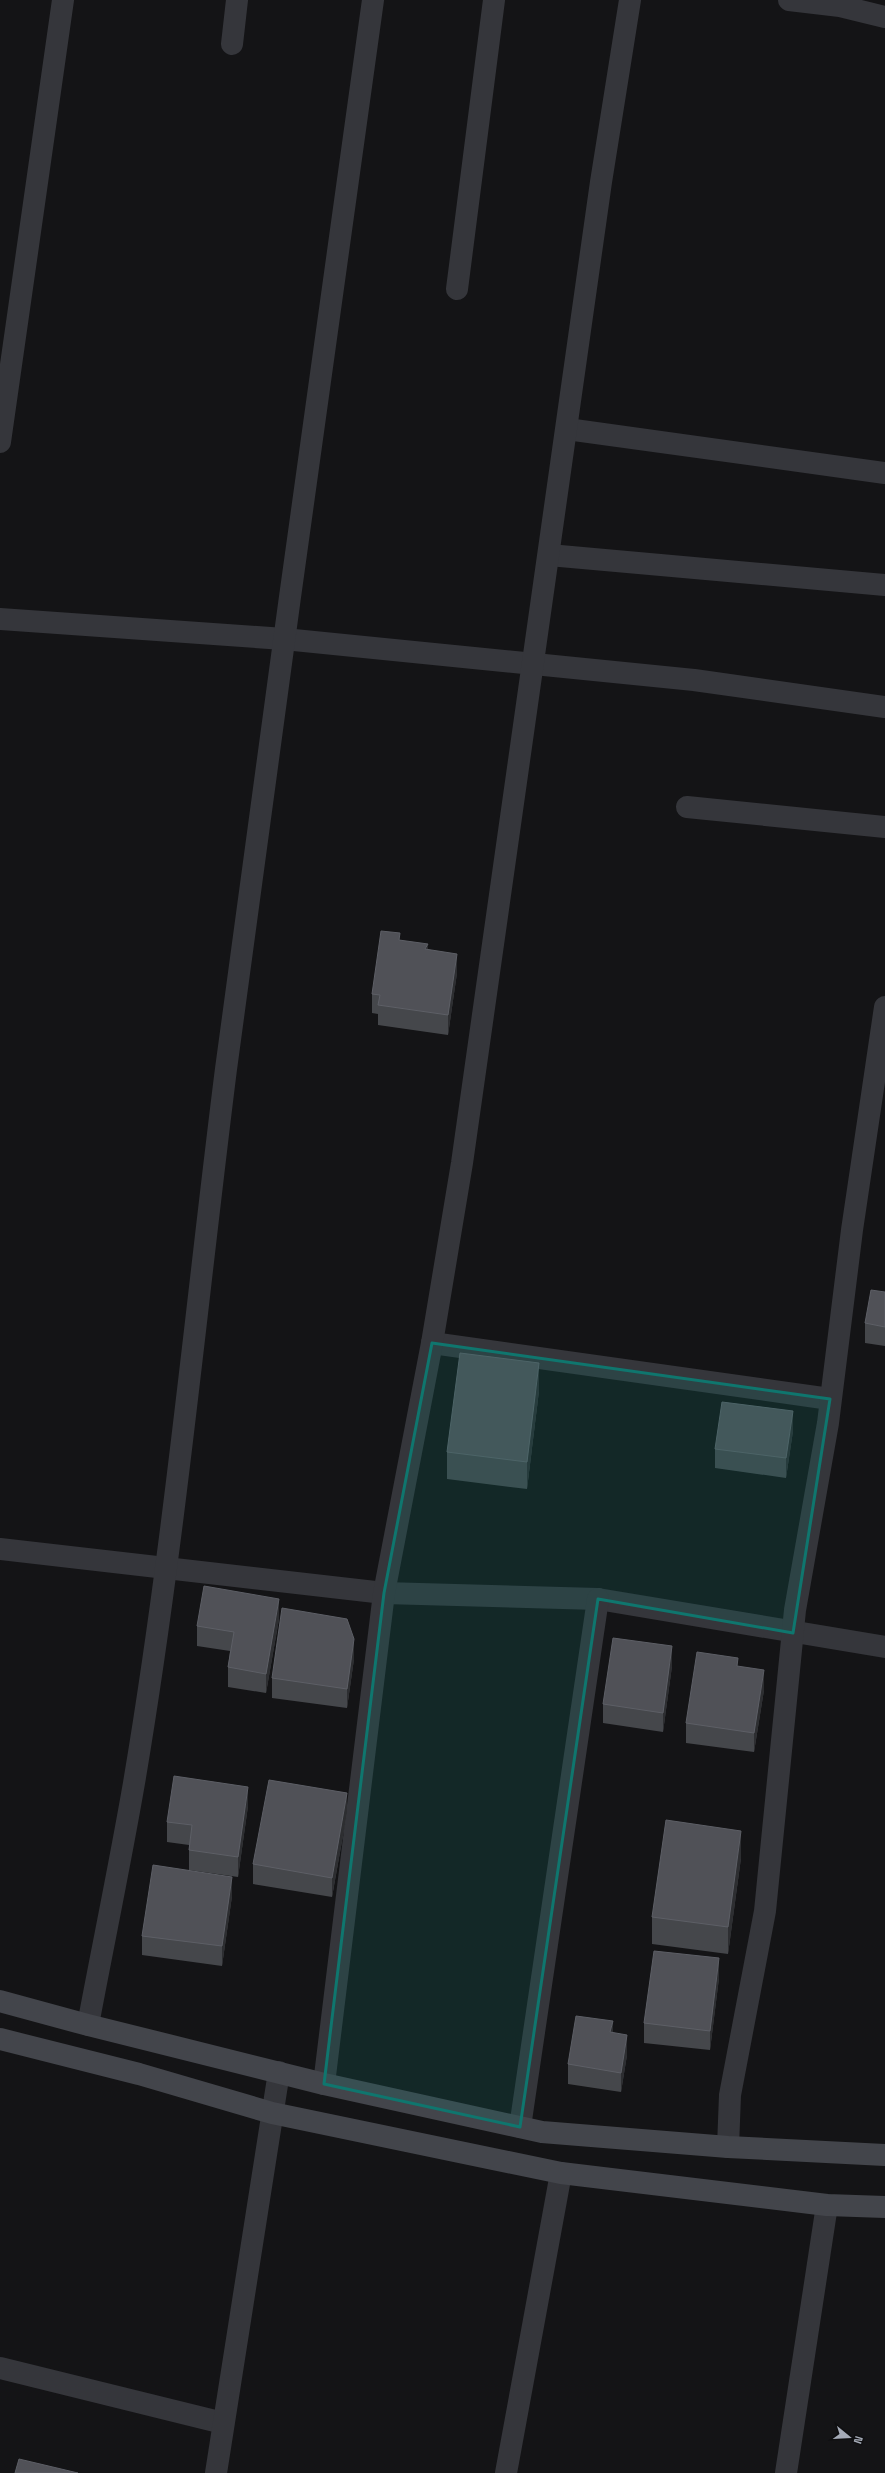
<svg xmlns="http://www.w3.org/2000/svg" width="885" height="2473" font-family="'Space Grotesk',sans-serif">
  <rect width="100%" height="100%" fill="#141416"/>
  <g fill="none" stroke-linecap="round" stroke-linejoin="round">
    <g stroke="#35363b" stroke-width="22">
      <path d="M789 0 840 6 885 17"/>
      <path d="M232 44 237 0"/>
      <path d="M457 289 494 0"/>
      <path d="M567 429 885 473"/>
      <path d="M0 442 63 0"/>
      <path d="M549 555 885 585"/>
      <path d="M0 619 284 639 694 680 885 707"/>
      <path d="M687 807 885 827"/>
      <path d="M432 1343 830 1399"/>
      <path d="M0 1549 384 1593 598 1599 885 1647"/>
      <path d="M88 2025C103 1945 120 1864 134 1783 174 1546 196 1307 226 1069 272 712 325 357 373 0"/>
      <path d="M324 2084 384 1593 432 1343 462 1163 601 182 630 0"/>
      <path d="M520 2127 598 1599"/>
      <path d="M728 2147 730 2095 765 1911 795 1610 828 1423 852 1230 885 1007"/>
      <path d="M0 2368 223 2423"/>
      <path d="M216 2473 279 2072"/>
      <path d="M506 2473 561 2173"/>
      <path d="M786 2473 827 2205"/>
    </g>
    <g stroke="#43454b" stroke-width="22">
      <path d="M0 2001 88 2025 324 2084 542 2132 728 2147 885 2155"/>
      <path d="M0 2039 139 2074 272 2113 561 2173 827 2205 885 2207"/>
    </g>
  </g>
  <g fill="#45474b">
    <path d="M400 940 428 950 457 973 448 1035 378 1025V1014L372 1013V994Z"/>
    <path d="M885 1292V1346L865 1343V1323Z"/>
    <path d="M539 1391 527 1489 447 1479V1452Z"/>
    <path d="M793 1431 786 1478 715 1468V1449Z"/>
    <path d="M279 1619 266 1693 228 1687V1667L230 1651 197 1646V1626Z"/>
    <path d="M354 1659 347 1708 272 1698V1678Z"/>
    <path d="M672 1666 663 1732 603 1723V1704Z"/>
    <path d="M764 1690 754 1752 686 1743V1723Z"/>
    <path d="M248 1806 238 1877 189 1870V1845L167 1842V1822Z"/>
    <path d="M347 1813 332 1897 253 1884V1864Z"/>
    <path d="M741 1858 728 1954 652 1944V1917Z"/>
    <path d="M232 1896 222 1966 142 1955V1936Z"/>
    <path d="M719 1978 710 2050 644 2043V2023Z"/>
    <path d="M613 2033 627 2055 621 2092 568 2084V2064Z"/>
  </g>
  <g fill="#2d2e31">
    <path d="M428 944V964L425 949Z"/>
    <path d="M457 954V973L448 1035V1015Z"/>
    <path d="M539 1363V1391L527 1489V1462Z"/>
    <path d="M793 1411V1431L786 1478V1458Z"/>
    <path d="M279 1599V1619L266 1693V1674Z"/>
    <path d="M354 1639V1659L347 1708V1689Z"/>
    <path d="M672 1646V1666L663 1732V1713Z"/>
    <path d="M764 1670V1690L754 1752V1733Z"/>
    <path d="M248 1787V1806L238 1877V1857Z"/>
    <path d="M347 1793V1813L332 1897V1878Z"/>
    <path d="M741 1831V1858L728 1954V1927Z"/>
    <path d="M232 1877V1896L222 1966V1946Z"/>
    <path d="M719 1958V1978L710 2050V2031Z"/>
    <path d="M613 2021V2041L610 2032Z"/>
    <path d="M627 2035V2055L621 2092V2073Z"/>
  </g>
  <g fill="#505157" stroke="#5d5f66">
    <path d="M381 931 400 933 399 940 428 944 425 949 457 954 448 1015 378 1005 380 995 372 994Z"/>
    <path d="M871 1290 885 1292V1327L865 1323Z"/>
    <path d="M460 1353 539 1363 527 1462 447 1452Z"/>
    <path d="M722 1402 793 1411 786 1458 715 1449Z"/>
    <path d="M204 1586 279 1599 266 1674 228 1667 234 1632 197 1626Z"/>
    <path d="M282 1608 347 1619 354 1639 347 1689 272 1678Z"/>
    <path d="M613 1638 672 1646 663 1713 603 1704Z"/>
    <path d="M697 1652 738 1658 737 1666 764 1670 754 1733 686 1723Z"/>
    <path d="M174 1776 248 1787 238 1857 189 1850 192 1825 167 1822Z"/>
    <path d="M269 1780 347 1793 332 1878 253 1864Z"/>
    <path d="M666 1820 741 1831 728 1927 652 1917Z"/>
    <path d="M153 1865 232 1877 222 1946 142 1936Z"/>
    <path d="M654 1951 719 1958 710 2031 644 2023Z"/>
    <path d="M576 2016 613 2021 610 2032 627 2035 621 2073 568 2064Z"/>
    <path d="M19 2459 78 2473H15Z"/>
  </g>
  <path fill="#0f766e" fill-opacity="0.2" stroke="#0f766e" stroke-width="3" stroke-linejoin="round" d="M432 1343 830 1399 793 1633 598 1599 520 2127 324 2084 384 1593Z"/>
  <g transform="translate(849 2437) rotate(108)" stroke="#0f0f11" stroke-width="3" paint-order="stroke">
  <path d="M0-3L7 15L0 10L-7 15Z" fill="#a5abb7"/>
  <text y="-6" font-size="11" font-weight="bold" text-anchor="middle" fill="#a5abb7">N</text>
  </g>
</svg>
